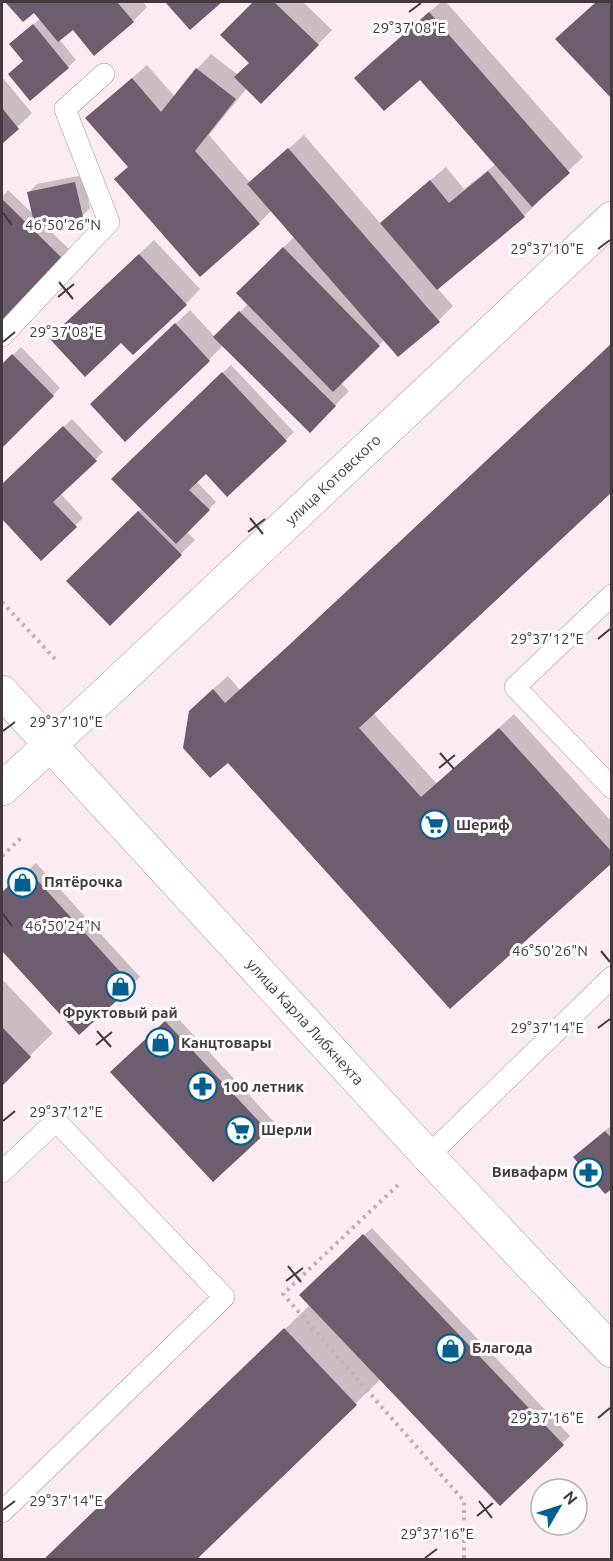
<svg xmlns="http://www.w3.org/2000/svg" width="613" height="1561" font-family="Ubuntu,sans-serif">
  <rect width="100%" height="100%" fill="#fcebf3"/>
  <g fill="#0003">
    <path d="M7 2H143L147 7 133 21 73 28 59 39 76 60 68 67 25 60 19 37 41 18 35 10 23 20Z"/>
    <path d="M167 2H220L191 28Z"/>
    <path d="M255 2H303L332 30 261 102 247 88 209 135 250 183 304 135 381 224 397 208 446 167 464 189 496 164 420 78H356L370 63 441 2H446L583 157 537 200 538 202 524 216 437 288 453 306 439 320 399 355 385 339 341 383 349 391 310 431 223 346 125 440 106 390 190 310 215 337 248 304 238 293 295 236 272 210 259 223 116 179 129 166 102 104 147 65 175 97 197 69 211 54 238 75 251 63 222 35Z"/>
    <path d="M2 77 32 113 2 142Z"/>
    <path d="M83 175 90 208 82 216 43 224 71 251 2 322V197L8 190 34 215 29 192 37 184Z"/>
    <path d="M154 240 200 289 186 304 133 353 121 341 65 324Z"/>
    <path d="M612 343V490L373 713 437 784 514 714 612 822V861L450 1007 205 696 228 676 240 690 312 624Z"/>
    <path d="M21 347 60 388 2 446V366Z"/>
    <path d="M231 365 294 432 228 495 206 472 196 481 216 502 187 532 195 540 110 624 68 581 142 508 113 479Z"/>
    <path d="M72 419 103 452 60 493 83 518 41 559 2 517V486Z"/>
    <path d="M36 863 140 977 79 1033 2 949V894Z"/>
    <path d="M2 979 53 1033 2 1083Z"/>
    <path d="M174 1014 274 1122 266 1130 120 1064Z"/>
    <path d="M612 1125V1187L583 1149Z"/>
    <path d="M372 1228 570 1436 500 1504 381 1379 193 1560H44L310 1305 301 1295Z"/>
  </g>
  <g fill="#6e5d6e">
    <path d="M5 2H117L134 22 94 56 73 30 58 42 34 13 23 22Z"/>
    <path d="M165 2H222L190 30Z"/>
    <path d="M253 2H274L319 45 261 104 234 77 249 63 220 35Z"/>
    <path d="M596 2H612V99L555 39Z"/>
    <path d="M429 12 570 173 532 207 420 80 384 111 354 78Z"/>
    <path d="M33 24 69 68 30 101 8 74 23 61 9 44Z"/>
    <path d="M196 68 236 99 195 151 260 224 200 277 114 179 128 167 85 118 132 78 161 112Z"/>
    <path d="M2 108 19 129 2 144Z"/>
    <path d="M288 148 440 322 398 357 247 184Z"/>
    <path d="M488 171 525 217 437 290 380 223 430 180 449 203Z"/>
    <path d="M75 182 83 217 35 228 27 192Z"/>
    <path d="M2 199 64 260 2 324Z"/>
    <path d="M283 247 380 346 333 392 236 293Z"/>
    <path d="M139 254 187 305 133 355 121 343 85 377 49 338Z"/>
    <path d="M239 311 336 406 310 433 213 337Z"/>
    <path d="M175 323 210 361 125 442 90 404Z"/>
    <path d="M612 343V492L359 728 421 797 499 728 612 852V863L450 1009 228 763 210 778 183 748 189 711 213 689 225 703 287 647Z"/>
    <path d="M12 354 54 396 2 448V364Z"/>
    <path d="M222 372 287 441 227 497 206 474 189 490 210 510 176 544 111 479Z"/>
    <path d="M63 426 97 461 53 502 77 527 41 561 2 519V484Z"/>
    <path d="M138 511 182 555 110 626 66 581Z"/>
    <path d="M27 869 133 986 79 1035 2 951V892Z"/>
    <path d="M165 1021 268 1131 213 1182 110 1072Z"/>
    <path d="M2 1027 31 1057 2 1086Z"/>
    <path d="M605 1131 612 1139V1189L605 1194 573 1157Z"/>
    <path d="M363 1234 564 1445 500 1506 299 1295Z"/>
    <path d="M284 1328 357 1405 196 1560H43Z"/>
  </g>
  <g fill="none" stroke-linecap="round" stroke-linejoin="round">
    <defs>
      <g id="service">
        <path d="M2 336 109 222 65 109 104 74"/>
        <path d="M612 595 515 687 612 788"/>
        <path d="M428 1156 612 977"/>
        <path d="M2 1172 56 1121 224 1297 2 1512"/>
      </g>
      <g id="minor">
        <path id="s1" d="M2 789 101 698 612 218"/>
      </g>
      <g id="primary">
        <path id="s2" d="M2 692 428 1156 612 1351"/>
      </g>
    </defs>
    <use href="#service" stroke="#ae95a1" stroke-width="22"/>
    <use href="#minor" stroke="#ae95a1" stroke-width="34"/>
    <use href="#primary" stroke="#ae95a1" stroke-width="34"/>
    <g stroke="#c0b0b7" stroke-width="4" stroke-dasharray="3 4.5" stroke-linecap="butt">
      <path d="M2 602 55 659"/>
      <path d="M2 856 23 836"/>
      <path d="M398 1185 283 1294 464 1501V1560"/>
    </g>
    <use href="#service" stroke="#fff" stroke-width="21"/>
    <use href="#minor" stroke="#fff" stroke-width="33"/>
    <use href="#primary" stroke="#fff" stroke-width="33"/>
  </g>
  <path fill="none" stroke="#44393e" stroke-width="2" d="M409 12 421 3M3 213 12 225M598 249 610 240M59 282 73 299M58 297 74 284M3 342 15 332M250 518 263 534M248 532 265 519M598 639 610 629M3 731 15 722M440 753 454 769M439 768 455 755M3 914 12 926M601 951 610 962M598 1028 610 1019M97 1031 111 1047M96 1045 112 1032M3 1121 15 1111M288 1266 301 1282M286 1281 303 1268M598 1418 610 1408M479 1501 492 1518M3 1510 15 1501M477 1516 493 1503M425 1558 437 1549"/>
  <defs>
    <symbol id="supermarket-ring" viewBox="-11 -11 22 22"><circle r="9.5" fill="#fff" stroke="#016090" stroke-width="1.5"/><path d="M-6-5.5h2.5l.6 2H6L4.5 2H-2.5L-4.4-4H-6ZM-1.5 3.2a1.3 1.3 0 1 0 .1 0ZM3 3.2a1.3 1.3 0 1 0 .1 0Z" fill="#016090"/></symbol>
    <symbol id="shop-ring" viewBox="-11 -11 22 22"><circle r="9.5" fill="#fff" stroke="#016090" stroke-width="1.5"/><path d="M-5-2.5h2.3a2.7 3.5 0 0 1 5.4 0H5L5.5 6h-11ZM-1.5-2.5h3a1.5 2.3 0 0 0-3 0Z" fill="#016090"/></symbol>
    <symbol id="pharmacy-ring" viewBox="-11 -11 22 22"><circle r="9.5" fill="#fff" stroke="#016090" stroke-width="1.5"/><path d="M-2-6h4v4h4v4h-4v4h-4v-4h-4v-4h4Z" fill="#016090"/></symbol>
  </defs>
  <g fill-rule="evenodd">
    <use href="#supermarket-ring" x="418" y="808" width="33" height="33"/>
    <use href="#shop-ring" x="6" y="866" width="33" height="33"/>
    <use href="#shop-ring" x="104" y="970" width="33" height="33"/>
    <use href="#shop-ring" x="144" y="1026" width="33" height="33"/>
    <use href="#pharmacy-ring" x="186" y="1070" width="33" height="33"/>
    <use href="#supermarket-ring" x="224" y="1114" width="33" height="33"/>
    <use href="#pharmacy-ring" x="572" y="1156" width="33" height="33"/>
    <use href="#shop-ring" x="434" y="1332" width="33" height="33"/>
  </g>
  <g text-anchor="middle" stroke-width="6" stroke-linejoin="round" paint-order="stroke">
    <g font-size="15" fill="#44393e" stroke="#fff">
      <text dy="5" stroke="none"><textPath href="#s1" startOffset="453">улица Котовского</textPath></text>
      <text dy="5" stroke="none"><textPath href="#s2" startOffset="448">улица Карла Либкнехта</textPath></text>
    </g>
    <g font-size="15" font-weight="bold" fill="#44393e" stroke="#fff" text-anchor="start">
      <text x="456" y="830">Шериф</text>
      <text x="44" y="887">Пятёрочка</text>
      <text x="120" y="1018" text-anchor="middle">Фруктовый рай</text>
      <text x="181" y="1048">Канцтовары</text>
      <text x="223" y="1092">100 летник</text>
      <text x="261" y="1135">Шерли</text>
      <text x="568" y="1177" text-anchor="end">Вивафарм</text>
      <text x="472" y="1353">Благода</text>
    </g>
  </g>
  <g font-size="15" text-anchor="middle" fill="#44393e" stroke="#fff" stroke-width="6" stroke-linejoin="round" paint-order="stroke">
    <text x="409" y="33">29°37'08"E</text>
    <text x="63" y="230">46°50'26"N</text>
    <text x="547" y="254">29°37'10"E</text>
    <text x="66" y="337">29°37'08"E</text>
    <text x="547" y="644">29°37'12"E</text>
    <text x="66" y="727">29°37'10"E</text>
    <text x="63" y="931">46°50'24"N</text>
    <text x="550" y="956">46°50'26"N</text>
    <text x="547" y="1033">29°37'14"E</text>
    <text x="66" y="1117">29°37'12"E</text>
    <text x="547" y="1423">29°37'16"E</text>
    <text x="66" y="1506">29°37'14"E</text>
    <text x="437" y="1539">29°37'16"E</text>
  </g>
  <rect width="613" height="1561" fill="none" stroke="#44393e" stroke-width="6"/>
  <g transform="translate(559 1507) rotate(51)"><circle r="28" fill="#ffffff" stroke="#b4b0b2" stroke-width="1.5"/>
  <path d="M0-4.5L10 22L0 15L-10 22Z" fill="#016090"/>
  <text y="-9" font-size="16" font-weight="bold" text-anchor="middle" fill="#44393e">N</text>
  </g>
</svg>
